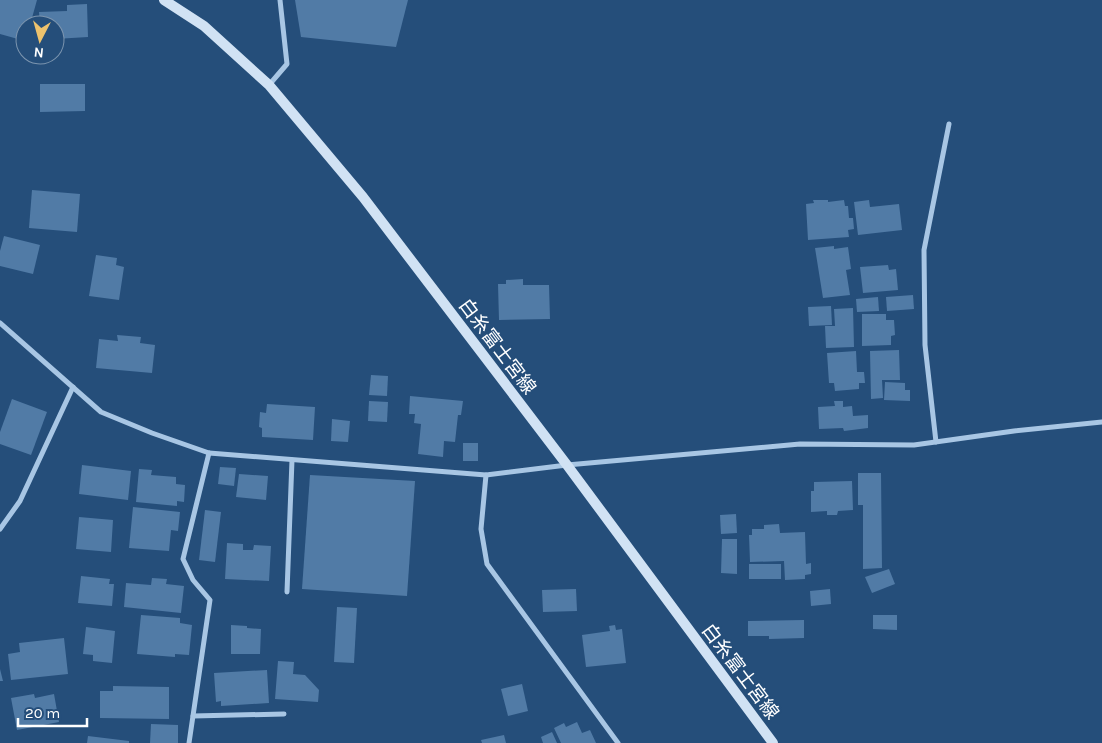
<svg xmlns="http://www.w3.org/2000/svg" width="1102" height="743" font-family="Karla,'Noto Sans JP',sans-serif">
  <rect width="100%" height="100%" fill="#254e7a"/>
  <g fill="#517ba6">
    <path d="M0 0H37L30 25H25V41L0 34Z"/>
    <path d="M295 0H408L396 47 301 37Z"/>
    <path d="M87 4 88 37 55 39V25H40L39 12 67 11V5Z"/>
    <path d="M40 84H85V111L40 112Z"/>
    <path d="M32 190 80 194 77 232 29 228Z"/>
    <path d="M813 200H828V202L844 200 845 206H848L849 218H853L854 229 848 230 849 237 808 240 806 204 814 203Z"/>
    <path d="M869 200 870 207 899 204 902 230 858 235 854 202Z"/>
    <path d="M4 236 40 245 33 274 0 266V251Z"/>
    <path d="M834 246V249L848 247 851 269 846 270 850 295 823 298 815 248Z"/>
    <path d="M96 255 117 258 116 265 124 267 119 300 89 296Z"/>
    <path d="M888 265 889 270 896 269 898 290 863 293 860 267Z"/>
    <path d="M523 279V285H549L550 319 499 320 498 284H506V280Z"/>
    <path d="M913 295 914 309 887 311 886 297Z"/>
    <path d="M878 297 879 311 857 312 856 299Z"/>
    <path d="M831 306 832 325 809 326 808 307Z"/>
    <path d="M853 308 854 347 826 348 825 326H835L834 309Z"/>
    <path d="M862 314H886V320H894L895 335 891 336V345L862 346Z"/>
    <path d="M117 335 141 337 140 343 155 345 152 373 96 368 99 339 118 341Z"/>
    <path d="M899 350 900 380H882L883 398 871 399 870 351Z"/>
    <path d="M856 351 857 372H864L865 383H859V389L835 391 834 383H829L827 353Z"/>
    <path d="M371 375 388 376 387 396 369 395Z"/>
    <path d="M885 382 905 383V390H910V401L884 400Z"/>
    <path d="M410 396 463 401 461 415H458L455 442 444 441 443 457 418 454 421 424 414 423 415 414H409Z"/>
    <path d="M12 399 47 412 31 455 0 444V432Z"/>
    <path d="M369 401 388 402 387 422 368 421Z"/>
    <path d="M834 401H843V407L852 406 853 416 868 415V428L844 431 843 428 819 429 818 407 835 406Z"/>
    <path d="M267 404 315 407 313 440 262 437V428L259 427 260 412 266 413Z"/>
    <path d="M332 419 350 421 348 442 331 441Z"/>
    <rect x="463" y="443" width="15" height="18"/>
    <path d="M82 465 131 471 128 500 79 494Z"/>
    <path d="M220 467 236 468 234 486 218 484Z"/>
    <path d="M139 469 152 470 151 475 176 477V484L185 485 184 502 177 501V506L136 502Z"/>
    <path d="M858 473H881L882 568 863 569V505H858Z"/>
    <path d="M239 474 268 476 266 500 236 497Z"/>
    <path d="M310 475 415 481 407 596 302 589Z"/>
    <path d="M852 481 853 510 838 511 837 515H827V511L811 512V491H814V482Z"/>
    <path d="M133 507 180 512 178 531 171 530 169 551 129 548Z"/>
    <path d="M205 510 221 512 215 562 199 560Z"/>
    <path d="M736 514 737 533 721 534 720 515Z"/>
    <path d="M79 517 113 520 111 552 76 549Z"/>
    <path d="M779 524 780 533 805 532 806 564 811 563V574L805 575V579L785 580 784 561 750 562 749 535H752V529H764V525Z"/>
    <path d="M722 539H737V574L721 573Z"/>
    <path d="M227 543 243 544V550H253L254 545 271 546 269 581 225 579Z"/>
    <rect x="749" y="564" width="32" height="15"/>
    <path d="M889 569 895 584 872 593 865 577Z"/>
    <path d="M81 576 110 579 109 584H114L112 606 78 603Z"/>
    <path d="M152 578 167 579 166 584 184 586 181 613 124 607 126 583 151 585Z"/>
    <path d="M576 589 577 611 543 612 542 590Z"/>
    <path d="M830 589 831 604 811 606 810 591Z"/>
    <path d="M337 607 357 608 354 663 334 662Z"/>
    <path d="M141 615 180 618V623L192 625 189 655 175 654V657L137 654Z"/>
    <path d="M873 615H897V630L873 629Z"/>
    <path d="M804 620V638L769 639V636H748V621Z"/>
    <path d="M231 625 247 626V628L261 629 260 654H231Z"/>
    <path d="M615 625 616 630 622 629 626 663 586 667 582 635 610 631 609 626Z"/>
    <path d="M86 627 115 631 112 663 93 661V655L83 654Z"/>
    <path d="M64 638 68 674 11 680 8 654 20 652 19 643Z"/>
    <path d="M278 661 294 662 293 674 305 675 319 690 318 702 275 699Z"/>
    <path d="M0 669 3 681H0Z"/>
    <path d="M267 670 269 703 221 706V701L216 702 214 673Z"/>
    <path d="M522 684 528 711 508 716 501 689Z"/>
    <path d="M113 686 169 687V719L100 718V691H113Z"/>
    <path d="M34 694 35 698 54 694 59 722 17 730 11 698Z"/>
    <path d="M577 722 582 733 590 730 596 743H561L554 728 564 723 566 727Z"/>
    <path d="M151 724 178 725V743H150Z"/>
    <path d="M552 732 557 743H543L541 737Z"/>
    <path d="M504 735 506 743H482L481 740Z"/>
    <path d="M88 736 129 741V743H87Z"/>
  </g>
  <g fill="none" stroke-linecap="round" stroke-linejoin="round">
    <g stroke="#a8c6e4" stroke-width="5">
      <path d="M269 85 287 64 280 0"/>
      <path d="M0 323 101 412 152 433 209 453 486 475 567 465 800 444 914 445 1014 431 1102 422"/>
      <path d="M936 442 925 345 924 250 949 124"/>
      <path d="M486 475 481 529 487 564 618 743"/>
      <path d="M0 529 20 501 73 387"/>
      <path d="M287 592 292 460"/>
      <path d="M193 716 284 714"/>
      <path d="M189 743 210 600 193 580 183 559 209 453"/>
    </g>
    <path stroke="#d1e2f4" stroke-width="10" d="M164 0 204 26 269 85 363 197 567 465 773 743"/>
  </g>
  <g text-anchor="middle" stroke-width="4" stroke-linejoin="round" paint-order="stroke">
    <g font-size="19" fill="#fff" stroke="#254e7a">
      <text transform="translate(498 346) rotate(53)" y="7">白糸富士宮線</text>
      <text transform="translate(741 671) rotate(53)" y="7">白糸富士宮線</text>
    </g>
  </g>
  <g transform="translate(40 40) rotate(186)"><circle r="24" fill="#254e7a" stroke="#7c95af"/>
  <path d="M0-4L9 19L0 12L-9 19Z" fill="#edc26d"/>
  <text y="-8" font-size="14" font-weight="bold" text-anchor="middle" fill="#ffffff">N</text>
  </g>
  <path d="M18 718v8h69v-8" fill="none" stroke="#ffffff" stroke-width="2.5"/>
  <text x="25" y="718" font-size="15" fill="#ffffff" stroke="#254e7a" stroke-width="4" paint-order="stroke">20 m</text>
</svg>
